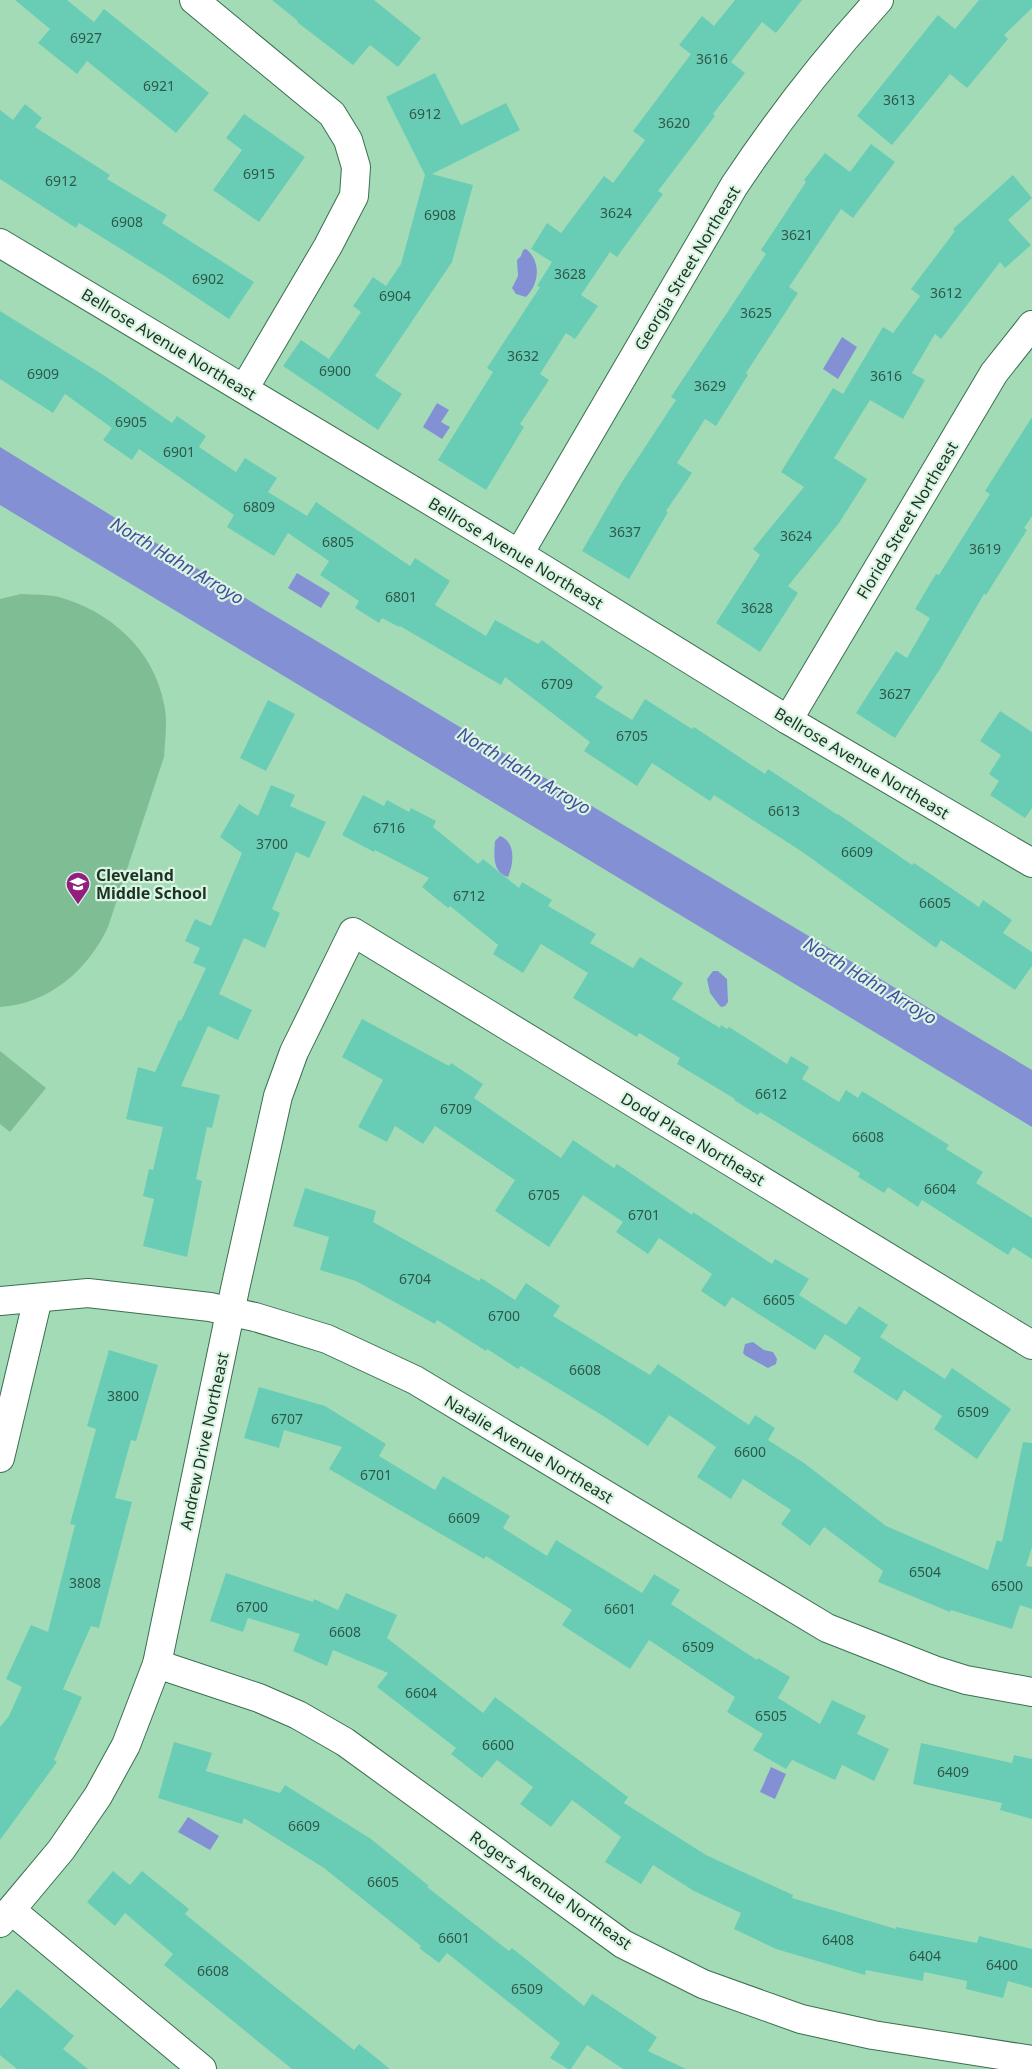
<svg xmlns="http://www.w3.org/2000/svg" width="1032" height="2069" font-family="'Noto Sans',sans-serif">
  <rect width="100%" height="100%" fill="#a4dbb7"/>
  <g fill="#7fbd95">
    <path d="M21 594C33 595 47 594 59 597 110 611 154 650 164 704 168 721 165 740 164 757L108 927C88 970 49 1004 0 1007V599Z"/>
    <path d="M0 1051 46 1088 10 1132 0 1124Z"/>
  </g>
  <g fill="#8490d4">
    <path d="M526 249C541 261 540 283 526 297L516 294 512 288 518 276 517 260 521 256 523 250Z"/>
    <path d="M842 337 857 347 838 379 823 369Z"/>
    <path d="M437 403 449 410 441 422 450 427 442 439 423 427Z"/>
    <path d="M0 447 260 607 1032 1070V1127L0 505Z"/>
    <path d="M297 573 330 593 321 608 288 588Z"/>
    <path d="M500 836C516 842 514 863 508 877 492 872 494 855 495 841Z"/>
    <path d="M713 971H718L727 979 728 1002 725 1006 721 1007 719 1005 710 993 707 979Z"/>
    <path d="M753 1342 764 1350 773 1352 777 1359 776 1364 768 1368 746 1356 743 1353 745 1344Z"/>
    <path d="M771 1767 786 1774 775 1799 760 1792Z"/>
    <path d="M188 1817 219 1836 210 1850 178 1832Z"/>
  </g>
  <g fill="#69cdb5">
    <path d="M15 0H67L94 22 104 9 209 93 176 133 87 61 77 74 38 43 50 29Z"/>
    <path d="M272 0H374L421 38 398 67 370 45 353 65 297 22 298 21Z"/>
    <path d="M735 0H802L776 33 762 22 731 62 745 73 713 114 715 116 658 191 663 194 617 257 610 252 581 295 598 306 575 339 566 333 540 374 549 380 520 424 524 427 486 490 438 460 493 372 487 368 540 287 537 286 552 262 531 249 547 223 561 233 604 176 613 183 645 140 633 131 691 54 679 45 702 16 714 26Z"/>
    <path d="M979 0H1032V8L1004 35 1008 39 967 88 950 74 892 145 857 116 938 15 955 29Z"/>
    <path d="M435 73 461 125 506 103 520 130 432 174 473 185 452 262 375 376 402 394 378 430 283 366 301 340 329 359 361 312 353 306 373 277 386 286 401 264 425 175 386 97Z"/>
    <path d="M25 104 42 118 35 127 110 175 107 179 167 215 162 223 254 282 229 319 163 275 79 223 76 228 0 179V110L13 120Z"/>
    <path d="M244 114 305 157 259 222 213 190 242 150 226 138Z"/>
    <path d="M871 144 895 162 853 218 841 209 789 287 798 293 746 373 748 375 716 426 705 419 677 463 692 473 666 511 668 512 629 579 582 551 622 482 676 400 671 397 766 254 761 250 806 182 804 180 825 153 850 172Z"/>
    <path d="M1013 175 1032 198 1008 220 1031 245 1005 268 1000 262 941 339 935 334 912 373 925 380 903 419 870 400 834 458 867 479 839 523 788 586 798 593 760 652 716 623 760 555 753 549 804 487 781 472 833 388 843 394 883 327 893 333 920 296 911 289 955 231 953 229Z"/>
    <path d="M0 311 105 376 172 423 177 416 206 436 199 447 236 472 245 458 277 478 268 492 307 516 316 502 410 566 415 558 450 581 435 605 486 636 495 620 538 644 542 640 603 687 595 697 632 720 645 699 692 729 694 727 765 774 768 769 838 815V814L912 865 914 863 979 907 983 900 1012 920 1003 933 1032 952V966L1015 990 941 940 936 948 801 851 714 795 710 801 652 763 637 786 584 751 590 742 505 677 501 685 400 626 399 627 382 618 379 623 355 608 359 601 320 575 329 561 288 533 274 556 227 527 234 515 139 449 132 460 103 440 112 428 65 394 53 413 0 379Z"/>
    <path d="M1032 417V516L1024 528 1027 530 986 595 984 594 940 669 895 738 856 713 896 651 907 658 930 618 915 609 936 574 939 575 990 494 985 491Z"/>
    <path d="M268 700 295 714 266 771 240 758Z"/>
    <path d="M1000 711 1032 732V808L1025 818 990 795 999 781 989 774 1001 755 980 741Z"/>
    <path d="M271 785 295 795 290 806 326 822 309 858 296 852 272 909 280 913 265 948 244 938 219 994 252 1010 238 1040 208 1026 181 1086 220 1095 212 1128 207 1127 196 1179 202 1181 187 1257 143 1246 154 1199 143 1196 149 1169 153 1170 163 1127 126 1119 138 1067 155 1072 179 1020 181 1021 206 968 193 963 200 948 185 941 195 919 211 926 242 853 220 837 239 804 258 816Z"/>
    <path d="M363 795 384 806 387 800 409 812 411 808 436 821 433 827 478 864 483 859 519 888 522 882 552 900 548 906 596 934 590 943 633 968 640 957 683 983 672 999 720 1028 721 1025 727 1029 729 1027 787 1064 791 1056 809 1067 802 1079 839 1102 846 1090 858 1098 862 1091 949 1145 946 1149 983 1172 976 1183 1032 1218V1259L1013 1247 1008 1255 922 1200 918 1207 888 1187 884 1193 858 1177 860 1173 760 1112 758 1115 734 1100 735 1099 677 1064 680 1058 639 1033 637 1037 573 998 588 973 541 944 523 973 493 954 498 945 450 906 448 908 422 887 429 878 375 850 374 852 342 835Z"/>
    <path d="M362 1019 449 1066 451 1063 483 1084 474 1098 561 1158 573 1140 614 1168 617 1164 692 1215 693 1212 772 1264 775 1259 809 1279 799 1295 846 1325 859 1306 888 1325 880 1337 945 1379 952 1368 1011 1409 977 1459 934 1429 942 1416 904 1390 897 1401 853 1372 861 1358 825 1334 815 1350 732 1297 725 1307 701 1291 712 1274 659 1238 648 1254 616 1232 623 1222 583 1195 549 1247 495 1211 515 1180 435 1126 423 1144 395 1126 387 1142 358 1127 383 1080 342 1057Z"/>
    <path d="M305 1188 376 1211 373 1222 479 1281 481 1278 515 1300 526 1283 560 1306 553 1316 650 1375 658 1364 749 1425 755 1415 775 1428 768 1440 804 1463 886 1526 988 1570 997 1540 1002 1542 1023 1442 1032 1443V1547L1026 1566 1032 1567V1609L1020 1605 1012 1629 951 1610 950 1612 878 1582 883 1571 824 1527 810 1546 781 1524 791 1510 743 1479 731 1499 697 1477 716 1447 669 1415 648 1446 605 1417 521 1366 518 1369 487 1349 486 1351 437 1320 435 1324 356 1281 320 1270 329 1237 293 1226Z"/>
    <path d="M109 1350 158 1365 136 1441 131 1440 115 1498 132 1502 99 1628 91 1626 63 1689 82 1697 54 1760 57 1762 0 1840V1727L9 1716 22 1687 6 1679 31 1625 48 1632 75 1525 70 1524 96 1429 87 1426Z"/>
    <path d="M259 1387 325 1406 386 1444 379 1456 435 1490 443 1476 510 1516 503 1528 547 1556 556 1540 642 1593 654 1574 680 1590 671 1604 757 1660 758 1658 790 1677 778 1698 820 1724 832 1700 866 1716 857 1734 889 1749 874 1781 842 1765 835 1780 792 1760 786 1769 753 1750 763 1734 727 1712 735 1697 649 1640 630 1669 562 1625 572 1610 486 1556 484 1559 329 1469 342 1447 284 1430 279 1448 244 1438Z"/>
    <path d="M226 1573 313 1602 314 1599 338 1610 346 1593 397 1615 387 1638 483 1713 495 1697 628 1797 624 1803 706 1855 793 1895 792 1898 896 1929V1927L977 1943 979 1936 1032 1949V1988L1008 1981 1003 1998 966 1989 967 1981 924 1972 923 1981 866 1970 865 1975 776 1949 734 1929 741 1913 694 1891 653 1865 641 1884 605 1862 621 1837 572 1800 551 1827 520 1804 533 1787 497 1760 482 1778 451 1754 456 1748 377 1687 388 1673 333 1650 327 1666 293 1651 300 1634 248 1618 243 1632 210 1621Z"/>
    <path d="M174 1742 212 1753 206 1771 280 1793 285 1785 371 1839 429 1886 427 1887 509 1951 512 1948 584 2006 592 1994 657 2037 648 2051 686 2069H623L587 2045 571 2069H568L550 2058 560 2043 447 1953 439 1963 419 1948 421 1946 324 1868 244 1818 242 1824 158 1798Z"/>
    <path d="M921 1743 1012 1763 1014 1755 1032 1759V1819L1000 1810 1002 1803 913 1784Z"/>
    <path d="M113 1871 130 1885 142 1871 189 1909 185 1914 275 1987 354 2050 359 2044 390 2069H292L164 1965 173 1954 125 1913 115 1926 87 1902Z"/>
    <path d="M17 1989 74 2036 63 2049 88 2069H17L0 2055V2009Z"/>
  </g>
  <g fill="none" stroke-linecap="round" stroke-linejoin="round">
    <defs>
      <g id="minor">
        <path d="M194 0 332 114 348 140 356 167 354 196 328 246 244 389"/>
        <path d="M0 243 519 554 788 720 1032 863"/>
        <path d="M519 554 734 186C777 121 826 58 879 0"/>
        <path d="M788 720 994 373 1032 325"/>
        <path d="M0 1301 88 1293 210 1307 255 1317 327 1339 415 1380 827 1628 934 1670 966 1680 1032 1692"/>
        <path d="M0 1458 38 1298"/>
        <path d="M157 1664 259 1698 298 1715 345 1742 623 1944 703 1984 801 2019 873 2035 1032 2060"/>
        <path d="M11 1910 202 2069"/>
        <path d="M0 1923 61 1850 98 1796 126 1745 157 1664 235 1289 278 1096 294 1052 353 932 1032 1345"/>
      </g>
    </defs>
    <use href="#minor" stroke="#3b6f4f" stroke-width="30"/>
    <use href="#minor" stroke="#fff" stroke-width="28"/>
  </g>
  <defs>
    <symbol id="school-pin" viewBox="-11 -11 22 30"><path d="M0 17L-7.5 6A9.5 9.5 0 1 1 7.5 6Z" fill="#921f7f" stroke="#d9f5e2"/><path d="M0-5L7-2L0 1L-7-2ZM-4 1L0 2.5L4 1V4Q0 6-4 4Z" fill="#fff"/></symbol>
  </defs>
  <g fill-rule="evenodd">
    <use href="#school-pin" x="64" y="870" width="28" height="38"/>
  </g>
  <g text-anchor="middle" stroke-width="4.5" stroke-linejoin="round" paint-order="stroke">
    <g font-size="14" fill="#2f5948">
      <text x="86" y="43">6927</text>
      <text x="712" y="64">3616</text>
      <text x="159" y="91">6921</text>
      <text x="899" y="105">3613</text>
      <text x="425" y="119">6912</text>
      <text x="674" y="128">3620</text>
      <text x="259" y="179">6915</text>
      <text x="61" y="186">6912</text>
      <text x="616" y="218">3624</text>
      <text x="440" y="220">6908</text>
      <text x="127" y="227">6908</text>
      <text x="797" y="240">3621</text>
      <text x="570" y="279">3628</text>
      <text x="208" y="284">6902</text>
      <text x="946" y="298">3612</text>
      <text x="395" y="301">6904</text>
      <text x="756" y="318">3625</text>
      <text x="523" y="361">3632</text>
      <text x="335" y="376">6900</text>
      <text x="43" y="379">6909</text>
      <text x="886" y="381">3616</text>
      <text x="710" y="391">3629</text>
      <text x="131" y="427">6905</text>
      <text x="179" y="457">6901</text>
      <text x="259" y="512">6809</text>
      <text x="625" y="537">3637</text>
      <text x="796" y="541">3624</text>
      <text x="338" y="547">6805</text>
      <text x="985" y="554">3619</text>
      <text x="401" y="602">6801</text>
      <text x="757" y="613">3628</text>
      <text x="557" y="689">6709</text>
      <text x="895" y="699">3627</text>
      <text x="632" y="741">6705</text>
      <text x="784" y="816">6613</text>
      <text x="389" y="833">6716</text>
      <text x="272" y="849">3700</text>
      <text x="857" y="857">6609</text>
      <text x="469" y="901">6712</text>
      <text x="935" y="908">6605</text>
      <text x="771" y="1099">6612</text>
      <text x="456" y="1114">6709</text>
      <text x="868" y="1142">6608</text>
      <text x="940" y="1194">6604</text>
      <text x="544" y="1200">6705</text>
      <text x="644" y="1220">6701</text>
      <text x="415" y="1284">6704</text>
      <text x="779" y="1305">6605</text>
      <text x="504" y="1321">6700</text>
      <text x="585" y="1375">6608</text>
      <text x="123" y="1401">3800</text>
      <text x="973" y="1417">6509</text>
      <text x="287" y="1424">6707</text>
      <text x="750" y="1457">6600</text>
      <text x="376" y="1480">6701</text>
      <text x="464" y="1523">6609</text>
      <text x="925" y="1577">6504</text>
      <text x="85" y="1588">3808</text>
      <text x="1007" y="1591">6500</text>
      <text x="252" y="1612">6700</text>
      <text x="620" y="1614">6601</text>
      <text x="345" y="1637">6608</text>
      <text x="698" y="1652">6509</text>
      <text x="421" y="1698">6604</text>
      <text x="771" y="1721">6505</text>
      <text x="498" y="1750">6600</text>
      <text x="953" y="1777">6409</text>
      <text x="304" y="1831">6609</text>
      <text x="383" y="1887">6605</text>
      <text x="454" y="1943">6601</text>
      <text x="838" y="1945">6408</text>
      <text x="925" y="1961">6404</text>
      <text x="1002" y="1970">6400</text>
      <text x="213" y="1976">6608</text>
      <text x="527" y="1994">6509</text>
    </g>
    <g font-size="16" fill="#1c3224" stroke="#d9f5e2">
      <text transform="translate(687 268) rotate(-59)" y="6">Georgia Street Northeast</text>
      <text transform="translate(169 344) rotate(31)" y="6">Bellrose Avenue Northeast</text>
      <text transform="translate(907 520) rotate(-59)" y="6">Florida Street Northeast</text>
      <text transform="translate(516 553) rotate(31)" y="6">Bellrose Avenue Northeast</text>
      <text transform="translate(862 763) rotate(31)" y="6">Bellrose Avenue Northeast</text>
      <text transform="translate(693 1139) rotate(31)" y="6">Dodd Place Northeast</text>
      <text transform="translate(204 1441) rotate(-78)" y="6">Andrew Drive Northeast</text>
      <text transform="translate(529 1449) rotate(31)" y="6">Natalie Avenue Northeast</text>
      <text transform="translate(551 1890) rotate(35)" y="6">Rogers Avenue Northeast</text>
    </g>
    <g font-size="16" font-weight="bold" fill="#1c3224" stroke="#d9f5e2" text-anchor="start">
      <text x="96" y="881">Cleveland<tspan x="96" dy="18">Middle School</tspan></text>
    </g>
    <g font-size="18" font-style="italic" fill="#444c9e" stroke="#d9f5e2">
      <text transform="translate(177 561) rotate(31)" y="6">North Hahn Arroyo</text>
      <text transform="translate(524 771) rotate(31)" y="6">North Hahn Arroyo</text>
      <text transform="translate(870 981) rotate(31)" y="6">North Hahn Arroyo</text>
    </g>
  </g>
</svg>
